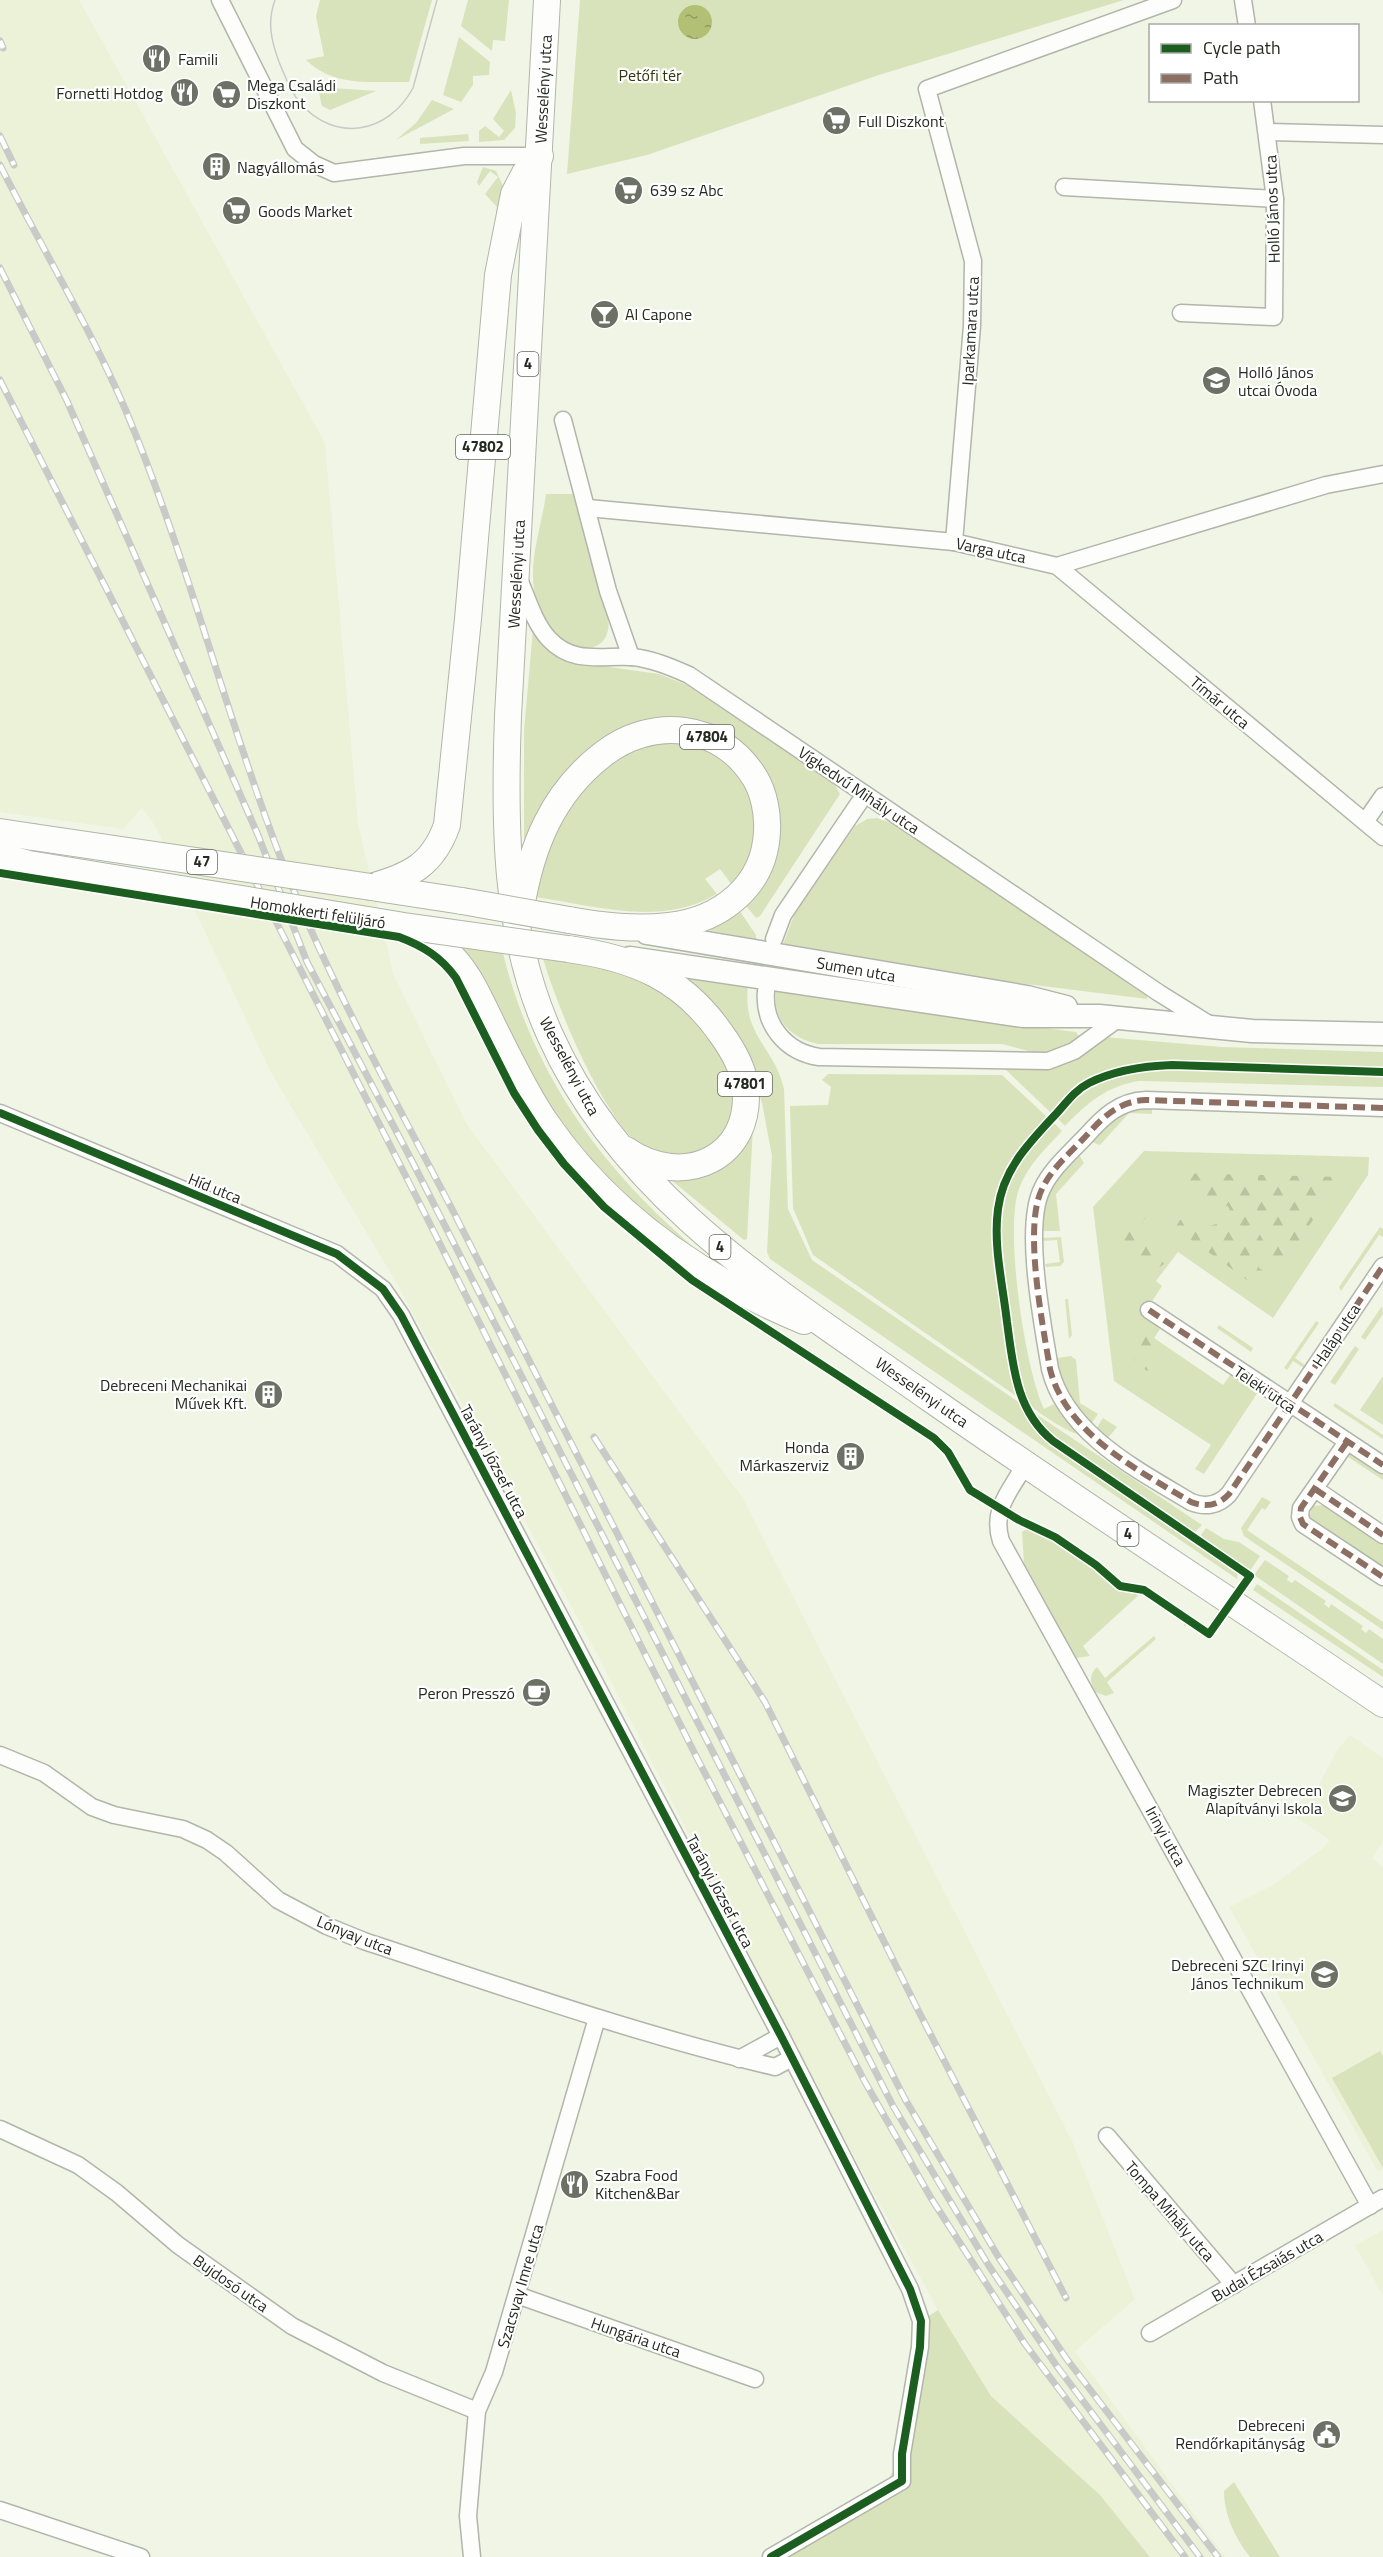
<svg xmlns="http://www.w3.org/2000/svg" width="1383" height="2557" font-family="'Titillium Web',sans-serif">
  <defs>
    <pattern id="forest-firs" width="22" height="20" patternUnits="userSpaceOnUse" patternTransform="scale(1.5)"><rect width="22" height="20" fill="#d9e3bb"/><path d="M5 1l3.5 6h-7zM16 11l3.5 6h-7z" fill="#bac3a0"/></pattern>
    <pattern id="water-ripples" width="26" height="14" patternUnits="userSpaceOnUse" patternTransform="scale(1.5)"><rect width="26" height="14" fill="#b1c075"/><path d="M2 4q2-2 4 0t4 0M15 11q2-2 4 0t4 0" fill="none" stroke="#909c5f"/></pattern>
  </defs>
  <rect width="100%" height="100%" fill="#f1f5e6"/>
  <g fill="#ebf2d8">
    <path d="M0 0H79L325 443 358 824 394 976 466 1123 742 1497 1073 2143 1135 2299 1075 2351 1225 2557H1150L1100 2495 991 2396 938 2310 836 2124 597 1654 396 1282 270 1071 156 827 142 808 123 829 0 812Z"/>
    <path d="M1350 1735 1383 1758V1841L1372 1858 1383 1867V2169L1378 2172 1229 1907 1273 1885 1323 1848 1330 1840 1288 1812 1318 1786 1338 1749Z"/>
    <path d="M1383 2230V2295L1355 2246Z"/>
  </g>
  <g fill="#d9e3bb">
    <path d="M320 0H432L409 82C370 81 336 88 306 60L324 56 316 16Z"/>
    <path d="M468 0H509L505 41 493 40 492 51 461 26Z"/>
    <path d="M580 0H1124L879 75 647 155 567 174Z"/>
    <path d="M459 37 490 62 489 75 473 76V85L461 102 443 95Z"/>
    <path d="M323 84 333 88 376 91 330 110 322 106 317 85Z"/>
    <path d="M511 90 516 113 515 128 504 140 479 142V131L485 126 499 137 504 131 493 119Z"/>
    <path d="M432 100 454 109 396 140 416 123Z"/>
    <path d="M468 134 469 141 420 144V138Z"/>
    <path d="M483 167 496 171 504 188 500 215 496 214 497 207 485 194 498 177 490 171 479 186 477 182Z"/>
    <path d="M546 494H573L607 612C620 669 543 655 534 590 529 558 542 525 546 494Z"/>
    <path d="M533 629 556 655 567 661 659 674 687 685 835 785 840 794 760 916 756 918 743 902 752 894 761 772 649 722 524 841V731Z"/>
    <path d="M655 737 710 746 750 786 758 840 735 889 720 869 705 879 717 894C661 927 596 906 535 897L540 859 588 776Z"/>
    <path d="M877 818 892 823 1147 995V999L953 975 783 944 795 913 855 826 867 819Z"/>
    <path d="M737 907 756 935V939L701 929Z"/>
    <path d="M452 942 502 949C534 1083 612 1183 719 1268L684 1250 572 1146Z"/>
    <path d="M542 955 605 965 659 987 690 1013 719 1049 735 1085 733 1125 705 1155C692 1156 676 1159 663 1158 613 1151 554 999 542 955Z"/>
    <path d="M690 977 748 986C742 1036 775 1047 784 1089L788 1209 812 1260 1020 1403 1035 1428 1050 1443 1238 1571 1237 1579 770 1259 767 1252 772 1156 762 1103 750 1065 687 980Z"/>
    <path d="M776 989 915 1011 1076 1032 1079 1036 1062 1049 1048 1053 1032 1052 1002 1044H818C790 1038 772 1020 776 989Z"/>
    <path d="M1104 1037 1222 1047 1383 1052V1068L1161 1061C1111 1063 1084 1076 1051 1113L1005 1069C1055 1070 1064 1069 1104 1037Z"/>
    <path d="M1172 1069 1383 1076V1087L1139 1081C1107 1086 1087 1103 1065 1126L1057 1118C1066 1108 1075 1096 1086 1088 1110 1072 1144 1069 1172 1069Z"/>
    <path d="M828 1074 1002 1075 1047 1117C1030 1135 1010 1155 1001 1179 986 1223 997 1270 1002 1315 1006 1342 1008 1369 1016 1396L813 1255 793 1208 790 1106 828 1105 831 1087 822 1080Z"/>
    <path d="M1137 1109H1152V1114L1129 1113 1100 1145 1092 1142 1119 1116Z"/>
    <path d="M1053 1122 1062 1131C1046 1148 1027 1166 1019 1189 1004 1230 1025 1369 1044 1409L1054 1404 1077 1434C1066 1431 1028 1408 1024 1397 1015 1363 1012 1328 1008 1293 1004 1257 995 1220 1008 1185 1016 1160 1035 1140 1053 1122Z"/>
    <path d="M753 1127 747 1239 744 1240 670 1179Z"/>
    <path d="M1144 1151 1369 1157 1368 1175 1273 1318 1178 1252 1156 1281 1162 1286 1143 1315 1161 1327 1154 1338 1223 1385 1231 1374 1258 1392 1204 1474 1195 1469 1211 1445 1114 1381 1093 1207Z"/>
    <path d="M1079 1155 1084 1163 1056 1194 1060 1231H1042C1043 1194 1055 1182 1079 1155Z"/>
    <path d="M1380 1227 1383 1229V1237L1379 1235 1341 1291 1339 1287Z"/>
    <path d="M1061 1237 1064 1262 1060 1266 1046 1267 1045 1264 1060 1262 1057 1240 1042 1241V1238Z"/>
    <path d="M1065 1299H1068L1072 1335 1069 1339Z"/>
    <path d="M1382 1306 1383 1314 1365 1340 1361 1337Z"/>
    <path d="M1316 1321 1319 1323 1295 1358 1306 1366 1304 1368 1293 1361 1287 1370 1284 1368Z"/>
    <path d="M1219 1325 1253 1348 1251 1352 1217 1328Z"/>
    <path d="M1355 1346 1359 1349 1335 1385 1330 1382Z"/>
    <path d="M1071 1356 1076 1360 1080 1403 1098 1414 1091 1424C1073 1405 1061 1384 1057 1358Z"/>
    <path d="M1383 1376V1425L1360 1410Z"/>
    <path d="M1335 1403 1383 1435V1439L1333 1406Z"/>
    <path d="M1030 1410 1202 1525 1195 1532H1191L1054 1439 1039 1425Z"/>
    <path d="M1103 1418 1117 1427 1108 1438 1096 1429Z"/>
    <path d="M1345 1455H1355L1383 1473V1480Z"/>
    <path d="M1262 1497 1271 1502 1265 1510 1262 1508 1247 1530 1383 1622V1630L1244 1536 1241 1528Z"/>
    <path d="M1324 1505 1383 1543V1567L1309 1517 1313 1506Z"/>
    <path d="M1030 1527 1060 1543 1120 1588 1142 1592 1189 1625 1184 1626V1622L1141 1593 1083 1646 1090 1656 1076 1658 1024 1563 1022 1532Z"/>
    <path d="M1206 1528 1224 1539 1239 1542 1260 1556 1249 1572 1202 1540 1201 1535Z"/>
    <path d="M1265 1560 1289 1576 1287 1580 1292 1583 1295 1580 1326 1601 1324 1604 1329 1608 1331 1604 1363 1626 1361 1629 1366 1633 1369 1629 1383 1639V1664L1254 1575Z"/>
    <path d="M1257 1584 1383 1670V1677L1253 1590Z"/>
    <path d="M1154 1636 1156 1639 1107 1682 1114 1693 1106 1696 1095 1692C1090 1683 1089 1674 1097 1667L1105 1678Z"/>
    <path d="M1380 2051 1383 2056V2168L1332 2078Z"/>
    <path d="M938 2310 991 2396 1100 2495 1150 2557H770L882 2491 902 2454 921 2321Z"/>
    <path d="M1234 2482 1280 2557H1250C1235 2538 1224 2515 1224 2491Z"/>
  </g>
  <g fill="url(#forest-firs)">
    <path d="M1172 1173 1214 1174 1202 1189 1190 1187Z"/>
    <path d="M1219 1174 1254 1175 1252 1219 1266 1246 1259 1260V1268L1274 1279 1265 1293 1175 1228 1180 1220H1190L1206 1227 1226 1221 1231 1213 1228 1206 1211 1208 1202 1203 1205 1191Z"/>
    <path d="M1258 1175 1341 1177 1276 1276 1263 1264 1271 1245 1257 1218Z"/>
    <path d="M1137 1209 1147 1216 1135 1233 1156 1249 1145 1267 1129 1252 1130 1248 1122 1237 1128 1217Z"/>
    <path d="M1169 1238C1174 1254 1166 1269 1149 1270Z"/>
    <path d="M1140 1309H1147L1143 1315 1158 1326H1142L1137 1319Z"/>
    <path d="M1159 1330 1154 1338 1157 1340 1151 1369 1147 1371 1134 1361 1132 1341 1141 1331Z"/>
  </g>
  <circle fill="url(#water-ripples)" cx="695" cy="22" r="17"/>
  <g fill="none" stroke-linecap="round" stroke-linejoin="round">
    <defs>
      <g id="street">
        <path d="M220 0 295 149 314 164 334 173 464 156H540"/>
        <path d="M1243 0 1247 26"/>
        <path d="M1268 132 1383 135"/>
        <path d="M1064 187 1275 199"/>
        <path d="M1181 313 1274 317 1275 199 1262 100"/>
        <path d="M563 420 608 591 631 657"/>
        <path d="M588 508 954 542 1057 566 1326 485 1383 474"/>
        <path d="M954 542 972 326 973 261 927 89 1173 0"/>
        <path d="M1057 566 1383 837"/>
        <path d="M518 577C527 597 534 623 549 639 573 665 602 655 632 657 652 659 671 667 689 675L1159 993 1212 1026"/>
        <path d="M1365 822 1383 796"/>
        <path d="M774 939 783 915 865 794"/>
        <path d="M766 991C763 1025 786 1052 819 1057L1048 1061 1074 1051 1119 1018"/>
        <path d="M1383 1108 1146 1100C1119 1101 1103 1117 1086 1136 1071 1152 1051 1169 1042 1189 1023 1227 1043 1326 1050 1369 1066 1434 1138 1470 1191 1502 1206 1508 1219 1505 1229 1494L1383 1266"/>
        <path d="M0 1113 337 1254 383 1289 401 1315 781 2036 910 2289 921 2321 920 2347 902 2454V2481L771 2557"/>
        <path d="M1149 1310 1383 1465"/>
        <path d="M1347 1442 1301 1508 1300 1517 1303 1524 1383 1577"/>
        <path d="M1025 1465C1010 1491 991 1510 1001 1541L1370 2206"/>
        <path d="M1315 1489 1383 1535"/>
        <path d="M0 1755 44 1773 92 1807 114 1815 183 1829 207 1840 226 1853 278 1900 327 1926 364 1941C500 1986 636 2034 775 2067L792 2058"/>
        <path d="M739 2059 781 2036"/>
        <path d="M0 2129 78 2165 117 2193 178 2245 292 2326 383 2373 477 2411"/>
        <path d="M1107 2136 1234 2285"/>
        <path d="M517 2295 755 2379"/>
        <path d="M1150 2333 1383 2198"/>
        <path d="M0 2510 141 2557"/>
        <path d="M472 2557 468 2516 477 2411 494 2372 597 2018"/>
      </g>
      <g id="secondary">
        <path d="M647 933 1027 997 1066 1007"/>
        <path d="M630 958 1023 1016H1099L1252 1031 1383 1034"/>
      </g>
      <g id="primary">
        <path d="M547 0 508 716C504 825 504 933 550 1035 625 1203 788 1298 932 1400 1081 1504 1233 1602 1383 1704"/>
        <path d="M0 832 33 837"/>
        <path d="M0 856 29 864"/>
        <path d="M371 887C410 876 433 865 447 825L468 619 498 275 514 194 525 173 540 156"/>
        <path d="M377 888 462 901"/>
        <path d="M521 908C531 847 552 794 602 755 651 716 721 722 755 778 764 793 768 814 767 831 765 886 721 920 669 926 635 930 603 926 569 920"/>
        <path d="M407 928C420 935 435 941 446 951 468 970 479 998 492 1024 508 1056 524 1090 544 1120 608 1214 700 1278 804 1321"/>
        <path d="M568 949C634 958 683 978 722 1035 732 1049 742 1066 745 1084 755 1158 683 1190 626 1150"/>
      </g>
    </defs>
    <use href="#street" stroke="#b2b5aa" stroke-width="19"/>
    <use href="#secondary" stroke="#b2b5aa" stroke-width="25"/>
    <use href="#primary" stroke="#b2b5aa" stroke-width="28"/>
    <use href="#street" stroke="#fdfefb" stroke-width="16"/>
    <use href="#secondary" stroke="#fdfefb" stroke-width="22"/>
    <use href="#primary" stroke="#fdfefb" stroke-width="26"/>
    <path stroke="#c9cac7" stroke-width="1.5" d="M275 0C267 22 271 40 279 62 285 76 290 91 300 103 335 143 388 134 413 88L437 0"/>
    <defs>
      <g id="rail">
        <path d="M0 41 3 48"/>
        <path d="M0 136 14 165"/>
        <path d="M0 165C41 247 90 327 126 411 186 554 223 706 278 851 326 976 392 1094 454 1213L905 2099 999 2258 1066 2358 1218 2557"/>
        <path d="M0 268 67 401 258 835 307 962 412 1161 893 2106 989 2266 1056 2365 1200 2557"/>
        <path d="M0 380 421 1206 696 1756 865 2082 931 2198 1025 2344 1185 2557"/>
        <path d="M594 1437 765 1702 918 2010 1066 2298"/>
      </g>
    </defs>
    <use href="#rail" stroke="#c9cac7" stroke-width="7"/>
    <use href="#rail" stroke="#fff" stroke-width="4.5" stroke-dasharray="14" stroke-linecap="butt"/>
    <defs>
      <g id="primary-bridge">
        <path d="M33 837 371 887"/>
        <path d="M29 864 404 926 568 949"/>
        <path d="M462 901 569 920"/>
      </g>
    </defs>
    <use href="#primary-bridge" stroke="#b2b5aa" stroke-width="28" stroke-linecap="butt"/>
    <use href="#primary-bridge" stroke="#fdfefb" stroke-width="26"/>
    <g stroke="#8d6e63" stroke-width="6" stroke-dasharray="12 6" stroke-linecap="butt">
      <path d="M1383 1108 1146 1100C1119 1101 1103 1117 1086 1136 1071 1152 1051 1169 1042 1189 1023 1227 1043 1326 1050 1369 1066 1434 1138 1470 1191 1502 1206 1508 1219 1505 1229 1494L1383 1266"/>
      <path d="M1149 1310 1383 1465"/>
      <path d="M1347 1442 1301 1508 1300 1517 1303 1524 1383 1577"/>
      <path d="M1315 1489 1383 1535"/>
    </g>
    <defs>
      <g id="cycleway">
        <path d="M0 873 399 937C423 946 441 957 456 978L514 1093 538 1130 564 1164 604 1207 692 1280 934 1438 948 1452 970 1490 975 1493 1019 1520 1055 1537 1096 1565 1120 1586 1144 1590 1209 1634 1250 1576 1053 1441C1016 1411 1013 1366 1007 1322 1003 1286 993 1246 998 1209 1003 1169 1029 1143 1056 1114 1066 1103 1075 1090 1089 1083 1115 1070 1144 1066 1172 1065L1383 1072"/>
        <path d="M0 1113 337 1254 383 1289 401 1315 781 2036 910 2289 921 2321 920 2347 902 2454V2481L771 2557"/>
      </g>
    </defs>
    <use href="#cycleway" stroke="#fff" stroke-width="11"/>
    <use href="#cycleway" stroke="#1b5e20" stroke-width="8"/>
  </g>
  <defs>
    <symbol id="restaurant-disc" viewBox="-11 -11 22 22"><circle r="9.5" fill="#6d7065" stroke="#fff"/><path d="M-5-6h1v4h1v-4h1v4h1v-4h1v5L-1.5 .5V6h-2V.5L-5-1ZM5-6V6H3V1.5H1.5Q1.5-4 5-6Z" fill="#fff"/></symbol>
    <symbol id="supermarket-disc" viewBox="-11 -11 22 22"><circle r="9.5" fill="#6d7065" stroke="#fff"/><path d="M-6-5.5h2.5l.6 2H6L4.5 2H-2.5L-4.4-4H-6ZM-1.5 3.2a1.3 1.3 0 1 0 .1 0ZM3 3.2a1.3 1.3 0 1 0 .1 0Z" fill="#fff"/></symbol>
    <symbol id="building-disc" viewBox="-11 -11 22 22"><circle r="9.5" fill="#6d7065" stroke="#fff"/><path d="M-4-6H4V6H1V3H-1V6H-4ZM-2.5-4.3h1.7v1.8h-1.7ZM.8-4.3h1.7v1.8H.8ZM-2.5-1h1.7V.8h-1.7ZM.8-1h1.7V.8H.8Z" fill="#fff"/></symbol>
    <symbol id="bar-disc" viewBox="-11 -11 22 22"><circle r="9.5" fill="#6d7065" stroke="#fff"/><path d="M-6-5H6L.8 .8V4.5H3.5V6h-7V4.5H-.8V.8Z" fill="#fff"/></symbol>
    <symbol id="school-disc" viewBox="-11 -11 22 22"><circle r="9.5" fill="#6d7065" stroke="#fff"/><path d="M0-5L7-2L0 1L-7-2ZM-4 1L0 2.5L4 1V4Q0 6-4 4Z" fill="#fff"/></symbol>
    <symbol id="cafe-disc" viewBox="-11 -11 22 22"><circle r="9.5" fill="#6d7065" stroke="#fff"/><path d="M-5.5-4.5H6V0H3Q3 3.5 0 3.5H-2.5Q-5.5 3.5-5.5 0ZM3-3.2v2h1.7v-2ZM-6 4.5H4V6H-6Z" fill="#fff"/></symbol>
    <symbol id="civic-disc" viewBox="-11 -11 22 22"><circle r="9.5" fill="#6d7065" stroke="#fff"/><path d="M-.6-6.5H3V-4.5H.6V-3L4-1V1h2V6H-6V1h2V-1L-.6-3ZM-1.2 2.5V6h2.4V2.5Z" fill="#fff"/></symbol>
  </defs>
  <g fill-rule="evenodd">
    <use href="#restaurant-disc" x="140" y="42" width="33" height="33"/>
    <use href="#restaurant-disc" x="168" y="76" width="33" height="33"/>
    <use href="#supermarket-disc" x="210" y="78" width="33" height="33"/>
    <use href="#supermarket-disc" x="820" y="104" width="33" height="33"/>
    <use href="#building-disc" x="200" y="150" width="33" height="33"/>
    <use href="#supermarket-disc" x="612" y="174" width="33" height="33"/>
    <use href="#supermarket-disc" x="220" y="194" width="33" height="33"/>
    <use href="#bar-disc" x="588" y="298" width="33" height="33"/>
    <use href="#school-disc" x="1200" y="364" width="33" height="33"/>
    <use href="#building-disc" x="252" y="1378" width="33" height="33"/>
    <use href="#building-disc" x="834" y="1440" width="33" height="33"/>
    <use href="#cafe-disc" x="520" y="1676" width="33" height="33"/>
    <use href="#school-disc" x="1326" y="1782" width="33" height="33"/>
    <use href="#school-disc" x="1308" y="1958" width="33" height="33"/>
    <use href="#restaurant-disc" x="558" y="2168" width="33" height="33"/>
    <use href="#civic-disc" x="1310" y="2418" width="33" height="33"/>
  </g>
  <g text-anchor="middle" stroke-width="4.5" stroke-linejoin="round" paint-order="stroke">
    <g fill="#fff" stroke="#676962" stroke-width="1.5">
      <rect x="517.5" y="352" width="21" height="24" rx="4.5"/>
      <rect x="456" y="435" width="54" height="24" rx="4.5"/>
      <rect x="680" y="725" width="54" height="24" rx="4.5"/>
      <rect x="187" y="850" width="30" height="24" rx="4.5"/>
      <rect x="718" y="1072" width="54" height="24" rx="4.5"/>
      <rect x="709.5" y="1235" width="21" height="24" rx="4.5"/>
      <rect x="1117.5" y="1522" width="21" height="24" rx="4.5"/>
    </g>
    <g font-size="15" font-weight="bold" fill="#26291f">
      <text x="528" y="369">4</text>
      <text x="483" y="452">47802</text>
      <text x="707" y="742">47804</text>
      <text x="202" y="867">47</text>
      <text x="745" y="1089">47801</text>
      <text x="720" y="1252">4</text>
      <text x="1128" y="1539">4</text>
    </g>
    <g font-size="16" fill="#26291f" stroke="#fff" text-anchor="start">
      <text x="178" y="65">Famili</text>
      <text x="247" y="91">Mega Családi<tspan x="247" dy="18">Diszkont</tspan></text>
      <text x="163" y="99" text-anchor="end">Fornetti Hotdog</text>
      <text x="858" y="127">Full Diszkont</text>
      <text x="237" y="173">Nagyállomás</text>
      <text x="650" y="196">639 sz Abc</text>
      <text x="258" y="217">Goods Market</text>
      <text x="625" y="320">Al Capone</text>
      <text x="1238" y="378">Holló János<tspan x="1238" dy="18">utcai Óvoda</tspan></text>
      <text x="247" y="1391" text-anchor="end">Debreceni Mechanikai<tspan x="247" dy="18">Művek Kft.</tspan></text>
      <text x="829" y="1453" text-anchor="end">Honda<tspan x="829" dy="18">Márkaszerviz</tspan></text>
      <text x="515" y="1699" text-anchor="end">Peron Presszó</text>
      <text x="1322" y="1796" text-anchor="end">Magiszter Debrecen<tspan x="1322" dy="18">Alapítványi Iskola</tspan></text>
      <text x="1304" y="1971" text-anchor="end">Debreceni SZC Irinyi<tspan x="1304" dy="18">János Technikum</tspan></text>
      <text x="595" y="2181">Szabra Food<tspan x="595" dy="18">Kitchen&amp;Bar</tspan></text>
      <text x="1305" y="2431" text-anchor="end">Debreceni<tspan x="1305" dy="18">Rendőrkapitányság</tspan></text>
    </g>
    <g font-size="16" fill="#30380d" stroke="#fff">
      <text x="650" y="81">Petőfi tér</text>
    </g>
    <g font-size="16" fill="#26291f" stroke="#fff">
      <text transform="translate(543 89) rotate(-87)" y="6">Wesselényi utca</text>
      <text transform="translate(1272 209) rotate(-92)" y="6">Holló János utca</text>
      <text transform="translate(970 331) rotate(-87)" y="6">Iparkamara utca</text>
      <text transform="translate(991 550) rotate(12)" y="6">Varga utca</text>
      <text transform="translate(516 574) rotate(-87)" y="6">Wesselényi utca</text>
      <text transform="translate(1220 702) rotate(40)" y="6">Tímár utca</text>
      <text transform="translate(859 790) rotate(34)" y="6">Vígkedvű Mihály utca</text>
      <text transform="translate(318 912) rotate(9)" y="6">Homokkerti felüljáró</text>
      <text transform="translate(856 969) rotate(10)" y="6">Sumen utca</text>
      <text transform="translate(570 1066) rotate(62)" y="6">Wesselényi utca</text>
      <text transform="translate(215 1188) rotate(22)" y="6">Híd utca</text>
      <text transform="translate(1336 1335) rotate(-56)" y="6">Haláp utca</text>
      <text transform="translate(1265 1389) rotate(34)" y="6">Teleki utca</text>
      <text transform="translate(922 1392) rotate(35)" y="6">Wesselényi utca</text>
      <text transform="translate(494 1461) rotate(62)" y="6">Tarányi József utca</text>
      <text transform="translate(1166 1836) rotate(61)" y="6">Irinyi utca</text>
      <text transform="translate(720 1891) rotate(62)" y="6">Tarányi József utca</text>
      <text transform="translate(355 1935) rotate(22)" y="6">Lónyay utca</text>
      <text transform="translate(1170 2211) rotate(49)" y="6">Tompa Mihály utca</text>
      <text transform="translate(1267 2266) rotate(-30)" y="6">Budai Ézsaiás utca</text>
      <text transform="translate(231 2283) rotate(35)" y="6">Bujdosó utca</text>
      <text transform="translate(520 2286) rotate(-74)" y="6">Szacsvay Imre utca</text>
      <text transform="translate(636 2337) rotate(19)" y="6">Hungária utca</text>
    </g>
  </g>
  <rect x="1149" y="24" width="210" height="78" fill="#ffffff" stroke="#a8a9a5" stroke-width="1.5"/>
  <rect x="1161" y="44" width="30" height="9" fill="#1b5e20" stroke="#a8a9a5" stroke-width="1.5"/>
  <text x="1203" y="54" font-size="18" fill="#26291f">Cycle path</text>
  <rect x="1161" y="74" width="30" height="9" fill="#8d6e63" stroke="#a8a9a5" stroke-width="1.5"/>
  <text x="1203" y="84" font-size="18" fill="#26291f">Path</text>
</svg>
